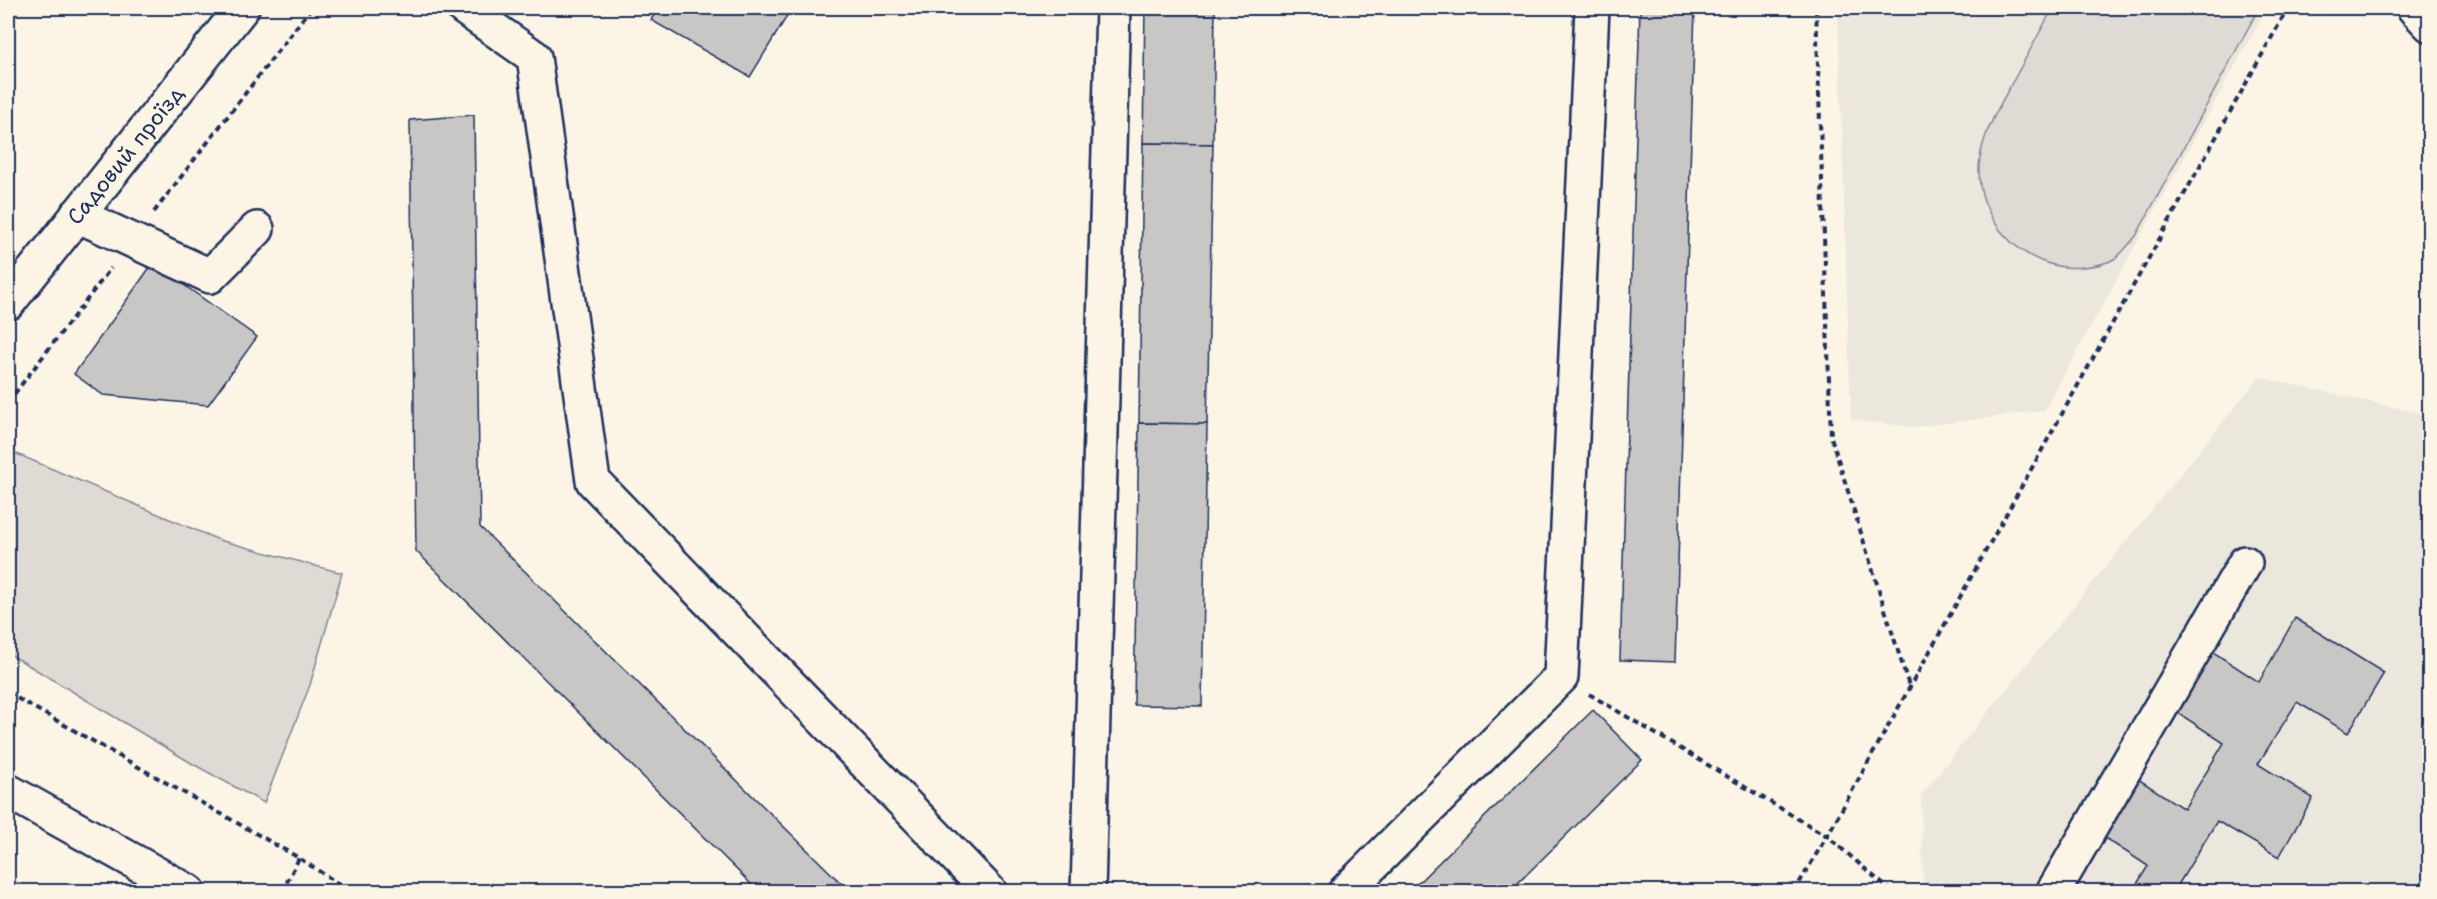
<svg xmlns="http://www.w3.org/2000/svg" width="2437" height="899" font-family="'Shantell Sans',sans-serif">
  <rect width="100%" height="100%" fill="#fcf5e5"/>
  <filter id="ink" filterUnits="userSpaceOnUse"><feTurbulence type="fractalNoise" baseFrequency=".0167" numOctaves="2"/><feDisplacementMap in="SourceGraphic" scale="12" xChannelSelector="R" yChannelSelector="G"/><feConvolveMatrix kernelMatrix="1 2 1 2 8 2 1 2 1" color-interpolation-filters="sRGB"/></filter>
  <g filter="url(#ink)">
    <g fill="#ece7dc">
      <path d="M1838 8H2267L2044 411 1915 427 1851 420Z"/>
      <path d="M2259 377 2429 415V891H1928L1923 888 1921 795Z"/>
    </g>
    <g fill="#dfdbd4" stroke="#7d8599" stroke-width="1.5">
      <path d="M2053 8H2259L2136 236C2130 243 2122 254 2114 259 2106 264 2093 266 2084 267 2025 274 1971 217 1980 158 1984 131 1999 107 2012 83 2026 58 2039 33 2053 8Z"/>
      <path d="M10 451 219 540 342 573 310 685 264 803 193 764 8 653V454Z"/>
    </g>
    <g fill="#c8c7c6" stroke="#1b2f5e" stroke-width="1.5">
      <path d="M8 8H20L8 21Z"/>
      <path d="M658 8H772L787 16 750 77 651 20Z"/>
      <path d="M1145 8H1215L1213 144 1143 143Z"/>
      <path d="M1640 8H1695L1675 662 1620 660Z"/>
      <path d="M474 115 480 527 850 892H759L416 551 410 120Z"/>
      <path d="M1143 143 1213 144 1207 424 1139 423Z"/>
      <path d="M153 263 257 337 208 405 103 395 74 374Z"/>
      <path d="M1139 423 1207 424 1202 706 1134 705Z"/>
      <path d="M2295 618 2384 673 2348 733 2297 702 2258 764 2313 798 2279 857 2217 821 2178 885 2190 892H2132L2148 866 2097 833 2132 775 2184 809 2224 743 2169 707 2204 646 2259 682Z"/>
      <path d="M1593 710 1642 760 1509 892H1409Z"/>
    </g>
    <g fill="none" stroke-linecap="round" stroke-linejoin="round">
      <defs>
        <g id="minor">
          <path d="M464 8 534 57 593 481 990 892"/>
          <path d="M2414 8 2430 25"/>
          <path d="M77 215 210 276 257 229"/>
          <path d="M8 303 242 8"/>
          <path d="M8 791 189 892"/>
          <path d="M1088 892 1113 8"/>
          <path d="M1345 892 1561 677 1592 8"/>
          <path d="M2053 892 2245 563"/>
        </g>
      </defs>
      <use href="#minor" stroke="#1b2f5e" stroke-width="38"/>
      <g stroke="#1b2f5e" stroke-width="4" stroke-dasharray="6 4.5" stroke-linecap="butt">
        <path d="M1816 8 1831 437 1909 686"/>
        <path d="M154 212 311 8"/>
        <path d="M8 402 111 268"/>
        <path d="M8 693 299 858 351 892"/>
        <path d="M1589 694 1827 836 1892 892"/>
        <path d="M282 892 299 858"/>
        <path d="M1794 892 1827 836 2288 8"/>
      </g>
      <use href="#minor" stroke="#fcf5e5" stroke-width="33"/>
    </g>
  </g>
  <g text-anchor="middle" stroke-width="5" stroke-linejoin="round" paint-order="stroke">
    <g font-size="22" fill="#1b2f5e" stroke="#fcf5e5">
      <text transform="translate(125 155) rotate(-51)" y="8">Садовий проїзд</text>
    </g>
  </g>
  <rect width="2437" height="899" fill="none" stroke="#fcf5e5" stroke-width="30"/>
  <rect x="15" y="15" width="2407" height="869" fill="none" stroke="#1b2f5e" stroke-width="2" filter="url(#ink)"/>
</svg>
